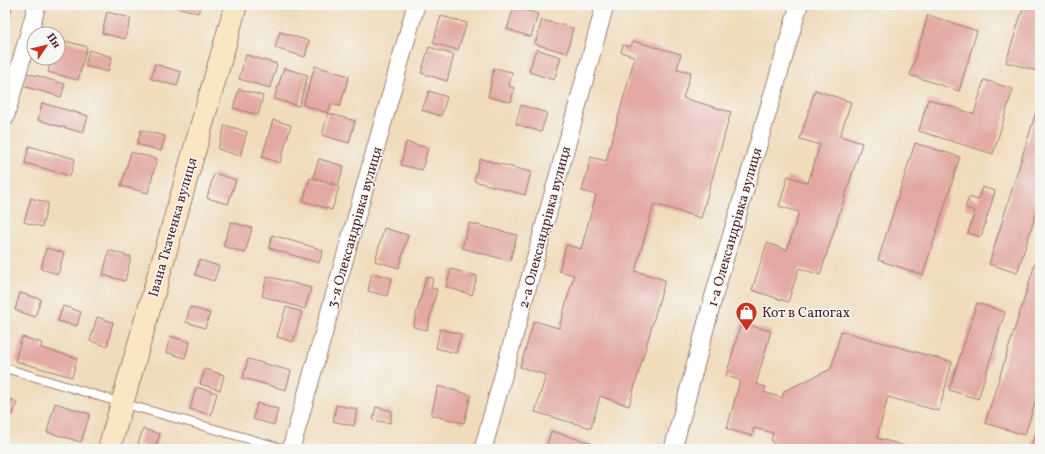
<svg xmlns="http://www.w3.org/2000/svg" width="1045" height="454" font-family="Vollkorn,serif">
  <rect width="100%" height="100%" fill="#f6f6f2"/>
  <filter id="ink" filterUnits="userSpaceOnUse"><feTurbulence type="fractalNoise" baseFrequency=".025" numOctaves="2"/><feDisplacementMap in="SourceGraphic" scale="8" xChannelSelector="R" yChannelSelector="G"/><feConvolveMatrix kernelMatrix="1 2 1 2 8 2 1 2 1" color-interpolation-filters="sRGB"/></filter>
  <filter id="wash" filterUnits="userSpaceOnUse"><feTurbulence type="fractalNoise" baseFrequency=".012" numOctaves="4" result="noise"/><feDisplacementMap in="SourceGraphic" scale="16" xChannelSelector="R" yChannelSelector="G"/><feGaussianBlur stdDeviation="0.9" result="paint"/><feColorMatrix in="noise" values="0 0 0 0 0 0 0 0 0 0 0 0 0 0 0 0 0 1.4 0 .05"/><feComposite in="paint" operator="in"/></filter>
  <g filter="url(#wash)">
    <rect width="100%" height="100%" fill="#f0dcbb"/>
    <g id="blocks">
      <g fill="#e3a8a2">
        <path d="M5 5H13L8 21 5 20Z"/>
        <path d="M174 5H201L198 13 174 6Z"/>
        <path d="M1024 5H1040V62L1037 71 1006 62Z"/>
        <path d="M514 7 538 14 531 37 507 29Z"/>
        <path d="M107 12 131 18 125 39 102 33Z"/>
        <path d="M928 15 977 31 959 91 910 75Z"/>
        <path d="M441 16 467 23 458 50 433 43Z"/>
        <path d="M542 20 573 28 567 53 535 44Z"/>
        <path d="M280 32 309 41 305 57 275 48Z"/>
        <path d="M58 39 87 47 78 80 48 72 52 58H58Z"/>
        <path d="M633 41 681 54 677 69 691 72 683 98 731 112 701 218 654 204 635 271 665 280 629 406 600 396 591 428 535 412 546 375 520 367 534 321 559 328 574 275 559 271 566 245 581 249 596 195 582 191 591 157 606 161 635 57 621 52 623 45 631 47Z"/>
        <path d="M429 47 454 55 447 81 421 73Z"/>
        <path d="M536 49 561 57 554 80 529 72Z"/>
        <path d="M89 50 112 57 108 72 85 66Z"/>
        <path d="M246 55 277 64 270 88 239 79Z"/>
        <path d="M155 64 181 72 177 86 151 79Z"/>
        <path d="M315 66 349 76 340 106 331 104 328 113 303 105Z"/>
        <path d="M284 68 308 75 299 106 274 99Z"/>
        <path d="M494 68 512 72 509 86 514 88 511 102 488 97Z"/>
        <path d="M27 73 65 84 61 97 23 86Z"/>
        <path d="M984 80 1013 89 993 154 919 131 928 99 974 114Z"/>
        <path d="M239 89 263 96 258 115 233 108Z"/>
        <path d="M815 90 851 102 840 136 862 143 820 275 799 268 788 302 752 290 767 243 787 250 799 212 779 206 788 176 808 183 820 145 800 139Z"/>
        <path d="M429 91 447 97 441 116 422 110Z"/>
        <path d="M42 103 88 116 83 133 38 120Z"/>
        <path d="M521 105 547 113 541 132 516 124Z"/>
        <path d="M1036 112 1040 113V201L1017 273 989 264Z"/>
        <path d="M328 113 355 121 349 143 322 135Z"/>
        <path d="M273 120 291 125 280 163 262 157Z"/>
        <path d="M225 125 247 132 240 156 218 149Z"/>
        <path d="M141 130 165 136 161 151 137 144Z"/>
        <path d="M406 142 428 148 422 170 401 165Z"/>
        <path d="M915 143 960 157 923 275 878 260Z"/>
        <path d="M29 146 75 159 70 176 25 163Z"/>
        <path d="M131 152 157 159 148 193 121 186Z"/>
        <path d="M319 159 344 166 338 185 313 177Z"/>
        <path d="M480 159 531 172 525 195 474 181Z"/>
        <path d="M214 173 236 180 228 204 207 198Z"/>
        <path d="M310 178 339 187 332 210 303 201Z"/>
        <path d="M982 187 995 191 981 237 968 233 975 211 965 208 969 197 978 200Z"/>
        <path d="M31 198 48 203 42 227 24 222Z"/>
        <path d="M231 222 252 228 245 253 223 246Z"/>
        <path d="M469 223 517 235 510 261 462 248Z"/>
        <path d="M384 228 408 235 399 268 375 261Z"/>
        <path d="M272 235 323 250 319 263 269 248Z"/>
        <path d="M46 248 64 253 58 274 41 269Z"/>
        <path d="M1040 248V386L1025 435 985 423Z"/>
        <path d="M109 250 131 257 125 281 103 275Z"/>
        <path d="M199 260 219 266 214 281 195 275Z"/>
        <path d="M451 269 477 276 472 295 446 287Z"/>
        <path d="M372 273 392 278 387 296 368 291Z"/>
        <path d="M267 276 311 288 305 309 262 296Z"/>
        <path d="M426 277 433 278 431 288 437 289 427 330 413 327Z"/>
        <path d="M20 293 41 299 35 317 15 310Z"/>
        <path d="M977 303 1005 312 978 399 949 390Z"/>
        <path d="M63 306 81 312 77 326 58 321Z"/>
        <path d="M190 307 210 313 205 328 186 322Z"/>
        <path d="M286 307 302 312 293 342 277 337Z"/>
        <path d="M97 317 113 322 107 346 90 341Z"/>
        <path d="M741 323 771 331 756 384 766 387 764 392 782 398 784 391 831 369 841 331 952 362 939 411 888 397 877 438 916 449H776L771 440 773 433 754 428 752 436 727 429 740 380 726 376Z"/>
        <path d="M440 329 461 334 456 353 436 348Z"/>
        <path d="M170 336 190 342 185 358 166 352Z"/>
        <path d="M22 337 42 343 41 348 77 358 72 377 15 361Z"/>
        <path d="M248 359 291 371 286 390 243 378Z"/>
        <path d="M205 369 224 375 220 390 200 384Z"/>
        <path d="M438 386 471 395 464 423 431 415Z"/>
        <path d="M196 387 217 393 211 415 190 409Z"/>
        <path d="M5 398 17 402 13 415 5 412Z"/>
        <path d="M55 403 90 414 81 442 47 432Z"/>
        <path d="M257 403 278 409 274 425 253 419Z"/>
        <path d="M336 405 357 409 354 426 333 421Z"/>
        <path d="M376 407 392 411 390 423 373 420Z"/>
        <path d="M1040 421V449H1030Z"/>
        <path d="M143 429 160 434 155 449 138 444Z"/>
        <path d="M551 431 591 443 590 449H550L546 448Z"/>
      </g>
    </g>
  </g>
  <g filter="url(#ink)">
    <use href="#blocks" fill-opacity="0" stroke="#9d7e73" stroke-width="1"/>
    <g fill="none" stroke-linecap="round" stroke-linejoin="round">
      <defs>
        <path id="lane" d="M5 368 122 403 285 449"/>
        <g id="street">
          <path d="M5 118 37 5"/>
          <path d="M291 449 416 5"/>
          <path d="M483 449 605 5"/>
          <path d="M673 449 714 295 799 5"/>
        </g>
        <path id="secondary" d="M109 449 236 5"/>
      </defs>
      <use href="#lane" stroke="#9d7e73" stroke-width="10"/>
      <use href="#street" stroke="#9d7e73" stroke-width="19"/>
      <use href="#secondary" stroke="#9d7e73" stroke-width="24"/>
      <use href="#lane" stroke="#fff" stroke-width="8"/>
      <use href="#street" stroke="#fff" stroke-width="17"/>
      <use href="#secondary" stroke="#fbe6c4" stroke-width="22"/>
    </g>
  </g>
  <defs>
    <symbol id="shop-pin" viewBox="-11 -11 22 30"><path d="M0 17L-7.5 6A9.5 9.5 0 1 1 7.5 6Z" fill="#c8321e" stroke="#f6f6f2"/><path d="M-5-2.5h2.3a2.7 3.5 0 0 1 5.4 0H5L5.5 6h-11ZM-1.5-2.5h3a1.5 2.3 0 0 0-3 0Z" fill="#fff"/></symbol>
  </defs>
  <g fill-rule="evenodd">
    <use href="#shop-pin" x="734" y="300" width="25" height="34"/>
  </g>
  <g text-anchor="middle" stroke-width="3" stroke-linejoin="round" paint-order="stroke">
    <g font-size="14" fill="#4a1f2b" stroke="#f6f6f2">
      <text transform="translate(172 227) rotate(-74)" y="5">Івана Ткаченка вулиця</text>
      <text transform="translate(354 227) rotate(-74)" y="5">3-я Олександрівка вулиця</text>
      <text transform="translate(544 227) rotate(-75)" y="5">2-а Олександрівка вулиця</text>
      <text transform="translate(734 227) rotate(-74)" y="5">1-а Олександрівка вулиця</text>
    </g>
    <g font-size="14" fill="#4a1f2b" stroke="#f6f6f2" text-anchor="start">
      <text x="762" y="317">Кот в Сапогах</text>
    </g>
  </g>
  <rect width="1045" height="454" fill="none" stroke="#f6f6f2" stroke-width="20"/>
  <g transform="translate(46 46) rotate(55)"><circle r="19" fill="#f6f6f2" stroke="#b1a0a2"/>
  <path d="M0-3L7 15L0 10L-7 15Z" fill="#c8321e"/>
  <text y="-6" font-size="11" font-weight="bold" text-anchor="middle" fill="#4a1f2b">Пн</text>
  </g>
</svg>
